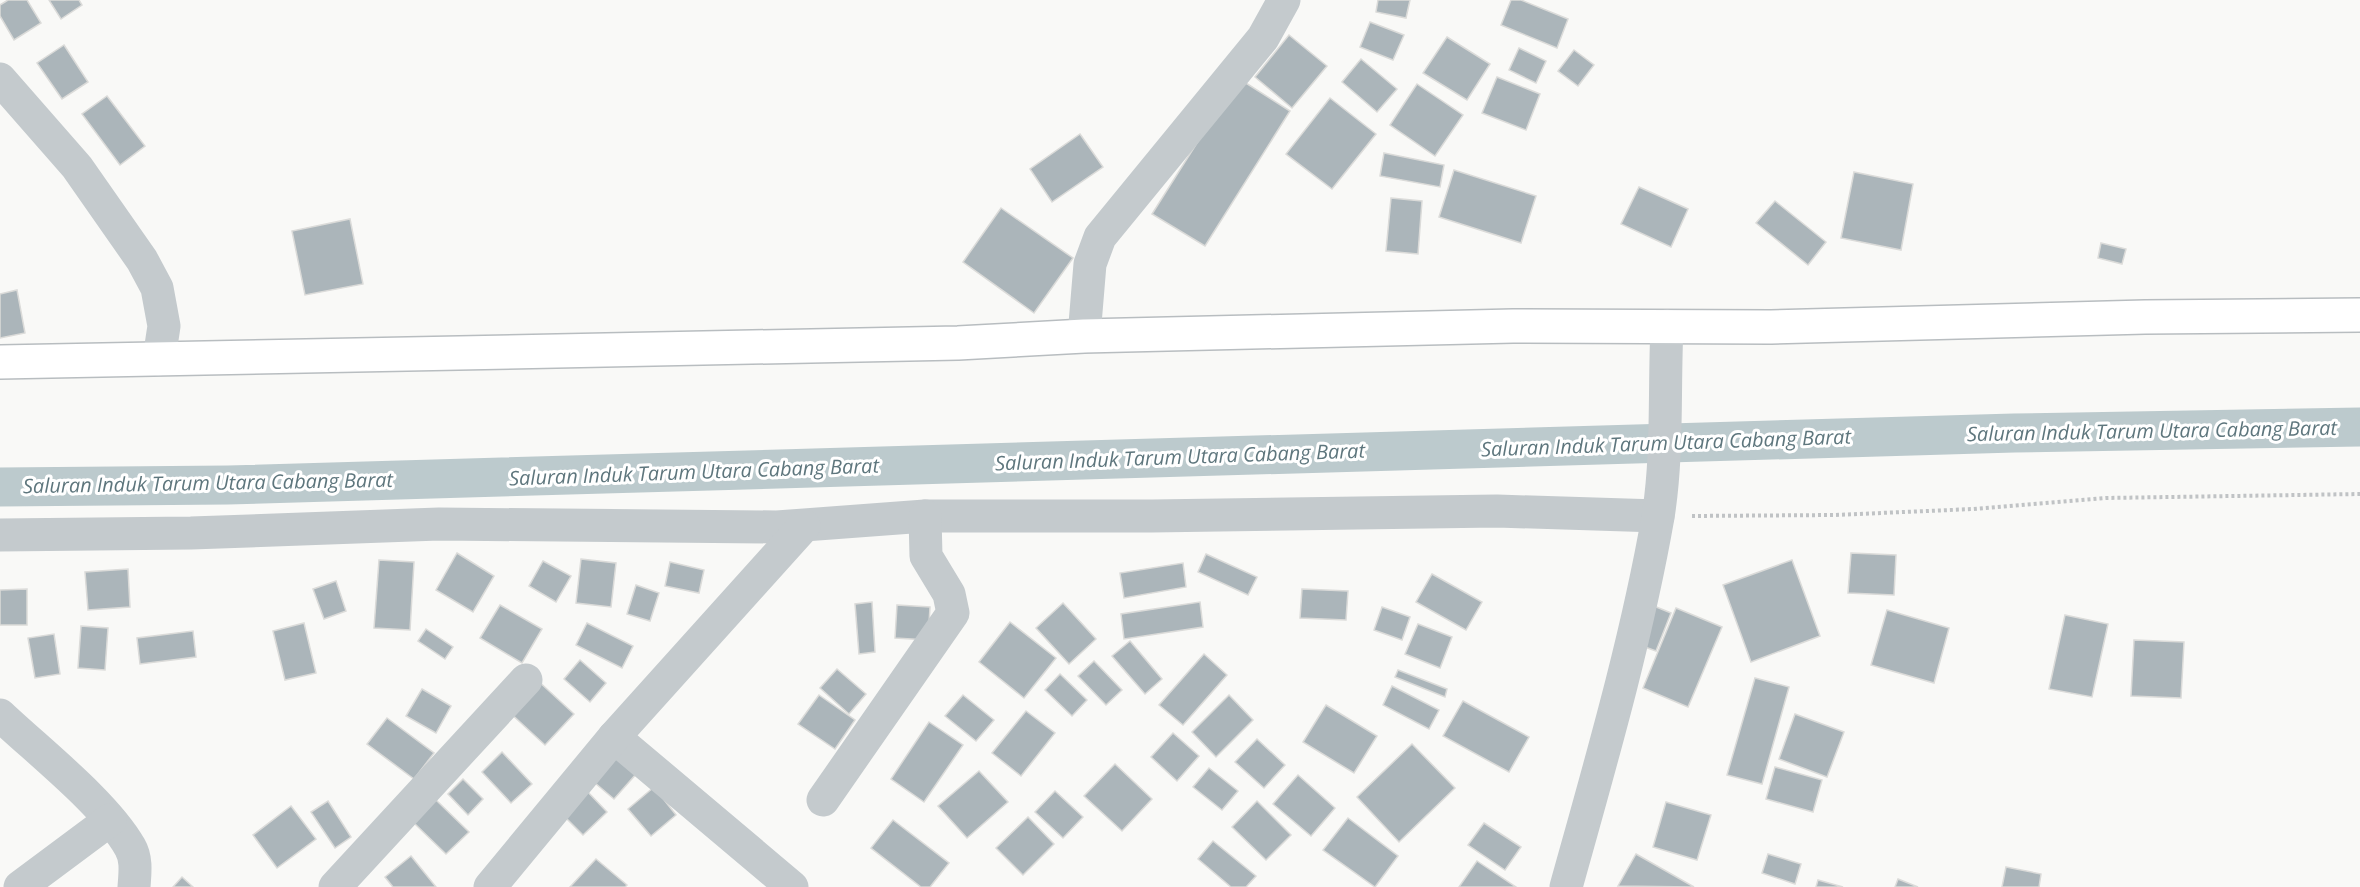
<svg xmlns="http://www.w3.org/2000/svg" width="2360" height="887" font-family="'Open Sans',sans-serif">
  <rect width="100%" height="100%" fill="#f9f9f7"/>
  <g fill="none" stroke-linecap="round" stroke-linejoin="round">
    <path stroke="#bccacd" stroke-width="39" d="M0 487 228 485 2014 433 2360 427"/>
  </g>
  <g fill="#abb5ba" stroke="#dbdbd9" stroke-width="1.5">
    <path d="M8 0H27L41 23 14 40 0 16V5Z"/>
    <path d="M49 0H79L82 5 61 19Z"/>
    <path d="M1378 0H1410L1406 18 1376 12Z"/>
    <path d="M1511 0H1521L1568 19 1557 48 1501 25Z"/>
    <path d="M1370 22 1404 35 1393 60 1360 47Z"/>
    <path d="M1289 35 1327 66 1292 108 1255 77Z"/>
    <path d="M1447 37 1490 64 1467 100 1423 73Z"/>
    <path d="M64 45 88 82 62 99 37 63Z"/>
    <path d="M1519 48 1546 61 1536 83 1509 70Z"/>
    <path d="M1574 50 1594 65 1578 86 1558 71Z"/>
    <path d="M1361 59 1397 89 1377 112 1342 82Z"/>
    <path d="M1497 77 1540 94 1526 130 1482 113Z"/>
    <path d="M1238 78 1290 111 1205 246 1152 214Z"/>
    <path d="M1417 84 1463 115 1435 156 1390 125Z"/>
    <path d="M107 96 145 146 120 165 82 114Z"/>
    <path d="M1330 98 1376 134 1332 189 1286 154Z"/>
    <path d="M1080 134 1103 167 1052 202 1030 169Z"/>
    <path d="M1384 153 1444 165 1440 187 1380 176Z"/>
    <path d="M1454 170 1536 196 1521 243 1439 217Z"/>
    <path d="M1854 172 1913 184 1901 250 1841 238Z"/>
    <path d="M1639 187 1688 209 1671 247 1621 224Z"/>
    <path d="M1391 198 1422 201 1418 254 1386 251Z"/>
    <path d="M1775 201 1826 242 1808 265 1756 223Z"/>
    <path d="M1001 208 1073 258 1034 313 963 262Z"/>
    <path d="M350 219 363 284 305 295 292 231Z"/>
    <path d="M2101 243 2126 249 2122 264 2098 258Z"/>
    <path d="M17 290 25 333 0 338V294Z"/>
    <path d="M457 553 494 576 473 612 436 590Z"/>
    <path d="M1851 553 1896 555 1894 595 1848 593Z"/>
    <path d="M1206 554 1257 577 1248 595 1198 572Z"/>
    <path d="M581 559 616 563 611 607 576 603Z"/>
    <path d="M379 560 414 562 410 630 374 628Z"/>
    <path d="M1792 560 1820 636 1751 662 1723 585Z"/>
    <path d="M543 561 571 576 556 602 529 586Z"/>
    <path d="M670 562 704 570 699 593 665 586Z"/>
    <path d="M1183 563 1186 587 1124 598 1120 573Z"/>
    <path d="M128 569 130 607 88 610 85 572Z"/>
    <path d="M1432 574 1482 602 1466 630 1416 602Z"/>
    <path d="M336 581 346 611 324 619 313 589Z"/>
    <path d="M636 585 659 593 650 621 627 614Z"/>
    <path d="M27 589V625H0V590Z"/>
    <path d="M1302 589 1348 591 1346 620 1300 618Z"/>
    <path d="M872 602 875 652 859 654 855 604Z"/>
    <path d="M1200 602 1203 627 1124 639 1121 614Z"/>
    <path d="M1063 603 1096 639 1069 664 1036 628Z"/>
    <path d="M1649 604 1671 613 1656 651 1634 643Z"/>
    <path d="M500 605 542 629 522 663 480 638Z"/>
    <path d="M897 605 930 607 928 640 895 638Z"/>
    <path d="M1382 607 1410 617 1402 640 1374 630Z"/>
    <path d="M1676 608 1722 627 1688 707 1643 688Z"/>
    <path d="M1887 610 1949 628 1934 683 1871 665Z"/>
    <path d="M2065 615 2108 624 2092 697 2049 689Z"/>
    <path d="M1010 622 1056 658 1024 698 979 662Z"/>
    <path d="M304 623 316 673 285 680 273 631Z"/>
    <path d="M587 623 633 646 622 668 576 645Z"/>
    <path d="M1418 624 1452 637 1440 668 1405 654Z"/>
    <path d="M81 626 108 628 105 670 78 668Z"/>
    <path d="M426 629 453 647 445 659 418 641Z"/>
    <path d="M193 631 196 657 140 664 137 638Z"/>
    <path d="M54 634 60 674 35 678 28 638Z"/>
    <path d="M2134 640 2184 642 2181 698 2131 696Z"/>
    <path d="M1130 641 1162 679 1145 694 1112 656Z"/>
    <path d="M1204 654 1227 675 1183 725 1159 705Z"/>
    <path d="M580 660 606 683 590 702 564 679Z"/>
    <path d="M1094 661 1122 690 1106 705 1078 676Z"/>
    <path d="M837 669 866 694 849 714 820 688Z"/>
    <path d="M1398 670 1447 689 1445 697 1395 677Z"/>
    <path d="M1060 674 1087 700 1072 716 1045 690Z"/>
    <path d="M1755 678 1789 687 1762 784 1727 775Z"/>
    <path d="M536 679 574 714 545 745 507 710Z"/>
    <path d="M1392 686 1439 710 1429 729 1383 705Z"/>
    <path d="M422 689 451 706 436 733 406 716Z"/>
    <path d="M819 695 855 720 835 749 798 724Z"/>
    <path d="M963 695 994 720 976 741 945 716Z"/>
    <path d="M1229 695 1253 720 1216 757 1192 732Z"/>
    <path d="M1463 701 1529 737 1509 772 1443 736Z"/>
    <path d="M1326 705 1377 736 1354 773 1303 742Z"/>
    <path d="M1026 711 1055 733 1021 776 992 753Z"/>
    <path d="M1795 714 1844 732 1827 777 1779 759Z"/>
    <path d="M387 718 434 753 414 779 367 744Z"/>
    <path d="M929 722 963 745 924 802 891 779Z"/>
    <path d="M1173 733 1199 756 1177 781 1151 757Z"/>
    <path d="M1257 739 1285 765 1264 788 1235 762Z"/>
    <path d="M1412 744 1455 788 1399 842 1357 797Z"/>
    <path d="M611 751 637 773 614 799 588 777Z"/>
    <path d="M502 752 532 784 511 803 482 772Z"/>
    <path d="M1115 764 1152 799 1122 831 1084 796Z"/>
    <path d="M1775 767 1822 780 1813 812 1766 799Z"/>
    <path d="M1209 768 1238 791 1222 810 1193 787Z"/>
    <path d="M979 771 1008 802 967 838 938 806Z"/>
    <path d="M1298 775 1335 808 1311 836 1273 804Z"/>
    <path d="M463 779 483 799 468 815 448 794Z"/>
    <path d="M654 787 676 815 651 836 628 809Z"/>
    <path d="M584 788 607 812 583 835 559 811Z"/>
    <path d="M1055 791 1083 817 1063 838 1035 812Z"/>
    <path d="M436 800 469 832 446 854 414 823Z"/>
    <path d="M328 801 351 837 335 848 311 812Z"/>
    <path d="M1257 801 1291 835 1266 860 1232 827Z"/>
    <path d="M1666 802 1711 815 1697 860 1653 847Z"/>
    <path d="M291 806 316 839 277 868 253 835Z"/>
    <path d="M1028 817 1054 844 1023 875 996 848Z"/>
    <path d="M1348 818 1398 856 1375 887 1323 850Z"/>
    <path d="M893 820 949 863 930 887H921L871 848Z"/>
    <path d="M1484 823 1521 847 1505 870 1468 845Z"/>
    <path d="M1213 841 1256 876 1246 887H1231L1198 859Z"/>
    <path d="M1636 854 1694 887 1618 886Z"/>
    <path d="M1768 854 1801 864 1795 884 1762 873Z"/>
    <path d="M411 856 436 887H393L385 877Z"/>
    <path d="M596 859 627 885 625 887H570Z"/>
    <path d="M1477 861 1516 887H1459Z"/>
    <path d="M2006 867 2041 874 2039 887H2002Z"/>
    <path d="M182 877 193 887H173Z"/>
    <path d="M1898 879 1918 887H1895Z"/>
    <path d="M1818 880 1843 887H1816Z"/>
  </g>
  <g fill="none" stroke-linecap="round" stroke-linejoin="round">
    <defs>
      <path id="primary" d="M0 362 958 343 1084 336 1513 326 1771 327 2145 317 2360 315"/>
    </defs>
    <use href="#primary" stroke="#b8bdc0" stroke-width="36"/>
    <path stroke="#c0c3c5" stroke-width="4" stroke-dasharray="3 3" stroke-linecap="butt" d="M1692 516 1835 515 1973 509 2106 498 2360 494"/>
    <g stroke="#c4cacd" stroke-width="33">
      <path d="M0 79 77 167 142 260 157 288 164 326 159 359"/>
      <path d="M1084 336 1090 264 1100 237 1263 38 1284 0"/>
      <path d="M0 535 191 533 439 524 777 527 925 516H1152L1497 511 1658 516"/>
      <path d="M0 715C38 751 105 803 130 847 137 859 135 873 134 887"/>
      <path d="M614 737 792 887"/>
      <path d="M823 800 953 613 949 594 926 556 925 516"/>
      <path d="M20 887 110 820"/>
      <path d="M335 887 526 680"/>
      <path d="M490 887 614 737 804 526"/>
      <path d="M1566 887C1600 765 1636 642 1658 517 1668 455 1664 389 1667 326"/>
    </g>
    <use href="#primary" stroke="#fff" stroke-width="33"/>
  </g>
  <g text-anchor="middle" stroke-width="6" stroke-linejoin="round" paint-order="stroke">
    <g font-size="20" font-style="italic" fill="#5e767d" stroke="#fff">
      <text transform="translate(2152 431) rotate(-1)" y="7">Saluran Induk Tarum Utara Cabang Barat</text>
      <text transform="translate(1666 443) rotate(-2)" y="7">Saluran Induk Tarum Utara Cabang Barat</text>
      <text transform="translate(1180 457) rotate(-2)" y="7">Saluran Induk Tarum Utara Cabang Barat</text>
      <text transform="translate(694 472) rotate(-2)" y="7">Saluran Induk Tarum Utara Cabang Barat</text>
      <text transform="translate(208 483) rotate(-1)" y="7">Saluran Induk Tarum Utara Cabang Barat</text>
    </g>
  </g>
</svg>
